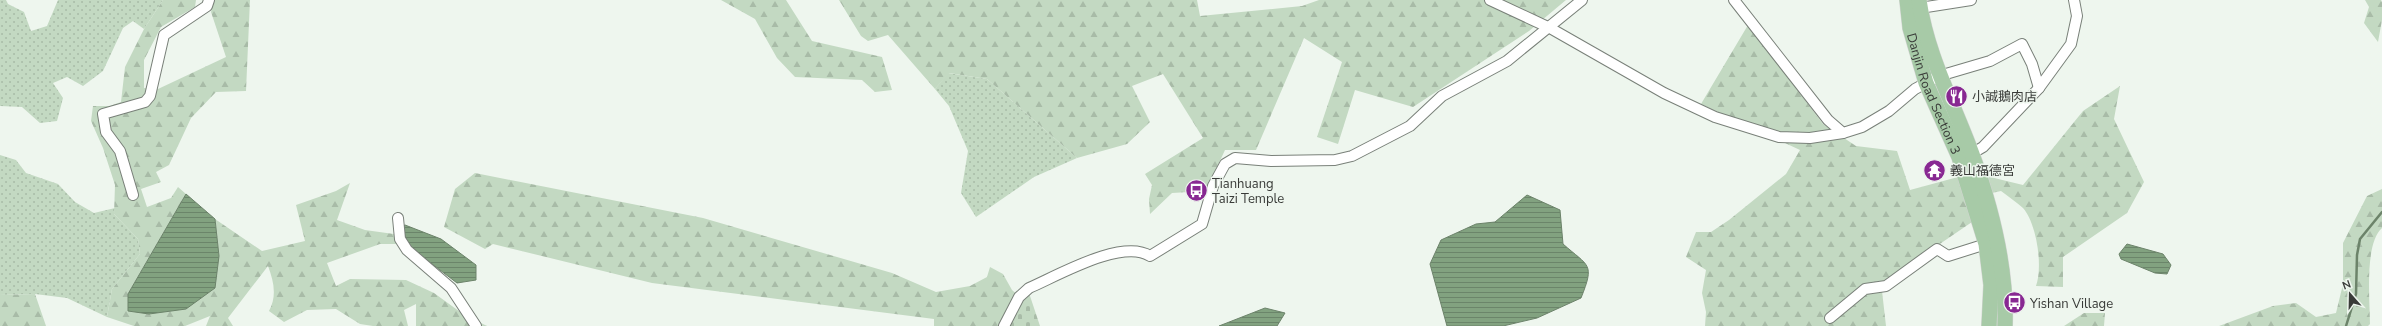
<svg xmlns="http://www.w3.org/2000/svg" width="2382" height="326" font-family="'Nunito Sans','Noto Sans TC',sans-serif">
  <defs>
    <pattern id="grass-dots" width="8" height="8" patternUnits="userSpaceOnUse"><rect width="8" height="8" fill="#c3d9c2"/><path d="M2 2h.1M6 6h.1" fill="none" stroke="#a8bba7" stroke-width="1.8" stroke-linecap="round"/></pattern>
    <pattern id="forest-firs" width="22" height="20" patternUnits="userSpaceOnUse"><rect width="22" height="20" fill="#c3d9c2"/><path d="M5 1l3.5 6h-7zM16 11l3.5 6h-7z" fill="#a8bba7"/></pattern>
    <pattern id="cemetery-stones" width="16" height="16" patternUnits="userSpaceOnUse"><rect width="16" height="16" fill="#c3d9c2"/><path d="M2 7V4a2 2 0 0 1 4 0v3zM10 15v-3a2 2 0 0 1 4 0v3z" fill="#a8bba7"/></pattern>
    <pattern id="water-rules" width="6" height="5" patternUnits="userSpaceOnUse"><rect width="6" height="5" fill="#82a280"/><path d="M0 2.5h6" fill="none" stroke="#6b856a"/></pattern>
  </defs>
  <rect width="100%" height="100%" fill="#eef6ee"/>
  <g fill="url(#grass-dots)">
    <path d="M0 0H6L8 4 24 12 31 31 47 26 58 0H163L144 29 133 21 123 28 103 71 83 86 67 77 53 83 63 98 57 121 40 123 22 107 0 106Z"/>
    <path d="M948 73 987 79 1077 158 1034 177 976 217 961 193 968 151 949 106 935 89Z"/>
    <path d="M0 155 16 160 26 173 58 184 75 202 94 213 115 208 114 214 138 239 140 254 112 289 107 317 67 298 35 294 0 295Z"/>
  </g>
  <g fill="url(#forest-firs)">
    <path d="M163 0H196L195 7 161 27 144 60V88L158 89 226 57 211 12 214 0H250L246 91 216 92 191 118 169 165 156 172 161 182 141 189 147 207 171 198 178 187 186 194 128 294 219 256 215 219 262 251 305 241 296 205 336 191 350 183 337 220 365 230 401 235 406 244H380L327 263 336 286 350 279 406 280 434 293 463 314 487 326H416V304L404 310 408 326H373L360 324 336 309 307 310 284 322 269 311C277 296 274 282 268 266L228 318 233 326H206L210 316 185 326H134L107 317 112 289 140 254 138 239 114 214 115 185 103 148 91 121 93 106H110L121 102 125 67 144 29Z"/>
    <path d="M721 0H786L812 41 882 57 892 90 875 92 862 80 795 77 777 58 755 19Z"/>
    <path d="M839 0H1197L1200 16 1302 6 1319 0H1566L1529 31 1413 107 1355 90 1338 144 1317 137 1342 62 1304 38 1256 150H1225L1206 191 1172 193 1150 214 1149 199 1152 185 1145 174 1203 138 1163 74 1132 86 1150 122 1127 144 1077 158 987 79 949 73 935 89 888 35 868 41 861 36Z"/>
    <path d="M2365 0H2381L2382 2V20L2378 42 2364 23 2369 7Z"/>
    <path d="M1748 25 1823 124 1856 146 1897 151 1910 190 1958 177 1972 222 1887 280 1882 291 1886 326H1705L1706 312 1702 293 1706 270 1686 257 1696 232H1711L1729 220 1786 174 1800 150 1701 104Z"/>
    <path d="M2120 86 2114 119 2144 182 2127 213 2063 257V287L2036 286C2043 267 2037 224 2023 208 2016 202 2008 196 2001 191L1992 193 1986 176 2023 185 2083 111Z"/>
    <path d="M475 173 703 218 892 273 936 292 970 286 987 277 990 267 1003 274 1012 290 1021 298 1007 326H934V319L652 283 493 244 485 249 444 227 455 189Z"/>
    <path d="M2382 189V228C2364 244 2370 301 2370 324L2368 326H2219L2273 306 2296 303 2316 317 2336 313 2343 284V243L2367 196Z"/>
    <path d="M35 294 46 326H0V295Z"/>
    <path d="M2084 313H2105L2104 326H2064Z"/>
  </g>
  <path fill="url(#cemetery-stones)" d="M1029 293 1040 326H1007L1021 298Z"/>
  <g fill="url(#water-rules)" stroke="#6c836a">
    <path d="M186 194 215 219 219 256 215 288 186 309 149 314 128 311V294Z"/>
    <path d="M1527 195 1560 210 1563 244C1589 267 1595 263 1581 298L1537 318 1503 326H1447L1430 264 1441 240 1476 224 1495 222Z"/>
    <path d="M405 225 441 239 476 265V280L457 283 406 244 401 227Z"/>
    <path d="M2127 244 2163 254 2171 265 2167 274 2155 273 2121 259 2119 254Z"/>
    <path d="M1265 308 1285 313 1277 326H1219Z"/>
  </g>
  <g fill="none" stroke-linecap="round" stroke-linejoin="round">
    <path stroke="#6c836a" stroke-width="2.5" d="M2346 326 2356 294 2357 255 2360 239 2382 212"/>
    <defs>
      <g id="minor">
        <path d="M1490 0 1550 28 1664 93 1715 117 1779 137 1810 138 1843 133"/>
        <path d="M1734 0 1828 120 1843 133 1862 127 1889 111 1915 89 1926 83 1939 76 1990 61 2022 44 2032 64 2039 88"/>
        <path d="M1920 8 1971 0"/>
        <path d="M1971 154 1983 147 2039 88 2071 44 2077 16 2074 0"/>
        <path d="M133 195 120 151 106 132 103 114 145 102 150 96 164 35 207 6 209 0"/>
        <path d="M398 218 400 239 407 250 451 288 476 326"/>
        <path d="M1830 318 1865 289 1886 286 1937 249 1948 256 1986 244"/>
        <path d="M1004 326 1019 297 1029 288C1057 276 1122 238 1150 256L1202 224 1213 186 1225 164 1235 158 1271 161 1335 160 1352 156 1410 126 1442 96 1507 61 1582 0"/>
      </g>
      <g id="primary">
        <path id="s1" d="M1907 0 1910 28 1926 83 1959 157 1986 244 1991 285 1989 326"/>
        <path d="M1919 0C1927 56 1953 102 1972 154 1992 209 2007 267 2005 326"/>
      </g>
    </defs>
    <use href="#minor" stroke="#798079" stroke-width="12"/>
    <use href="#primary" stroke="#d3d4d3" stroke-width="16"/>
    <use href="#minor" stroke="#fff" stroke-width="10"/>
    <use href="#primary" stroke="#a7caa7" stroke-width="15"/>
  </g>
  <defs>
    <symbol id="restaurant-disc" viewBox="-11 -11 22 22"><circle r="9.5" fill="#882892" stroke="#eef6ee"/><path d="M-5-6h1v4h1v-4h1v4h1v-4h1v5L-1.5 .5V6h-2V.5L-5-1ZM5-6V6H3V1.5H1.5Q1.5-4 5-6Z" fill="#fff"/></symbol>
    <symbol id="temple-disc" viewBox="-11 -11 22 22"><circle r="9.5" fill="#882892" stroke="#eef6ee"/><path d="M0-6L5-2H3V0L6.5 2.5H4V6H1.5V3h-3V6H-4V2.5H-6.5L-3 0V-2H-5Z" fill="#fff"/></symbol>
    <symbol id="bus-disc" viewBox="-11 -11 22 22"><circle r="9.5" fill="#882892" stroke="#eef6ee"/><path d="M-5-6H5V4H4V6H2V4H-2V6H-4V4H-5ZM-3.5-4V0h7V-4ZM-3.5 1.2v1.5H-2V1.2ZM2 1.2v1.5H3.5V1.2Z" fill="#fff"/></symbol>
  </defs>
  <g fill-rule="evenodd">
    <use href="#restaurant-disc" x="1944" y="84" width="25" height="25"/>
    <use href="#temple-disc" x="1922" y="158" width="25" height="25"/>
    <use href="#bus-disc" x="1184" y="178" width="25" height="25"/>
    <use href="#bus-disc" x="2002" y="290" width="25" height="25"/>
  </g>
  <g text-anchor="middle" stroke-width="3" stroke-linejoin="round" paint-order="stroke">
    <g font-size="13" fill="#393b38" stroke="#eef6ee">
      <text dy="5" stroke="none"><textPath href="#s1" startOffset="98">Danjin Road Section 3</textPath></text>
    </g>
    <g font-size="13" fill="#393b38" stroke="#eef6ee" text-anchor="start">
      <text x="1972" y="101">小誠鵝肉店</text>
      <text x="1950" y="175">義山福德宮</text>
      <text x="1212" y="188">Tianhuang<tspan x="1212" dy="15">Taizi Temple</tspan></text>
      <text x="2030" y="308">Yishan Village</text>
    </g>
  </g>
  <g transform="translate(2350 294) rotate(340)" stroke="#eef6ee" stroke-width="3" paint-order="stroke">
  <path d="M0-3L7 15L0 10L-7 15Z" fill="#393b38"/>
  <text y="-6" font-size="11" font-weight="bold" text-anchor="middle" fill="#393b38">N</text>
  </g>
</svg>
